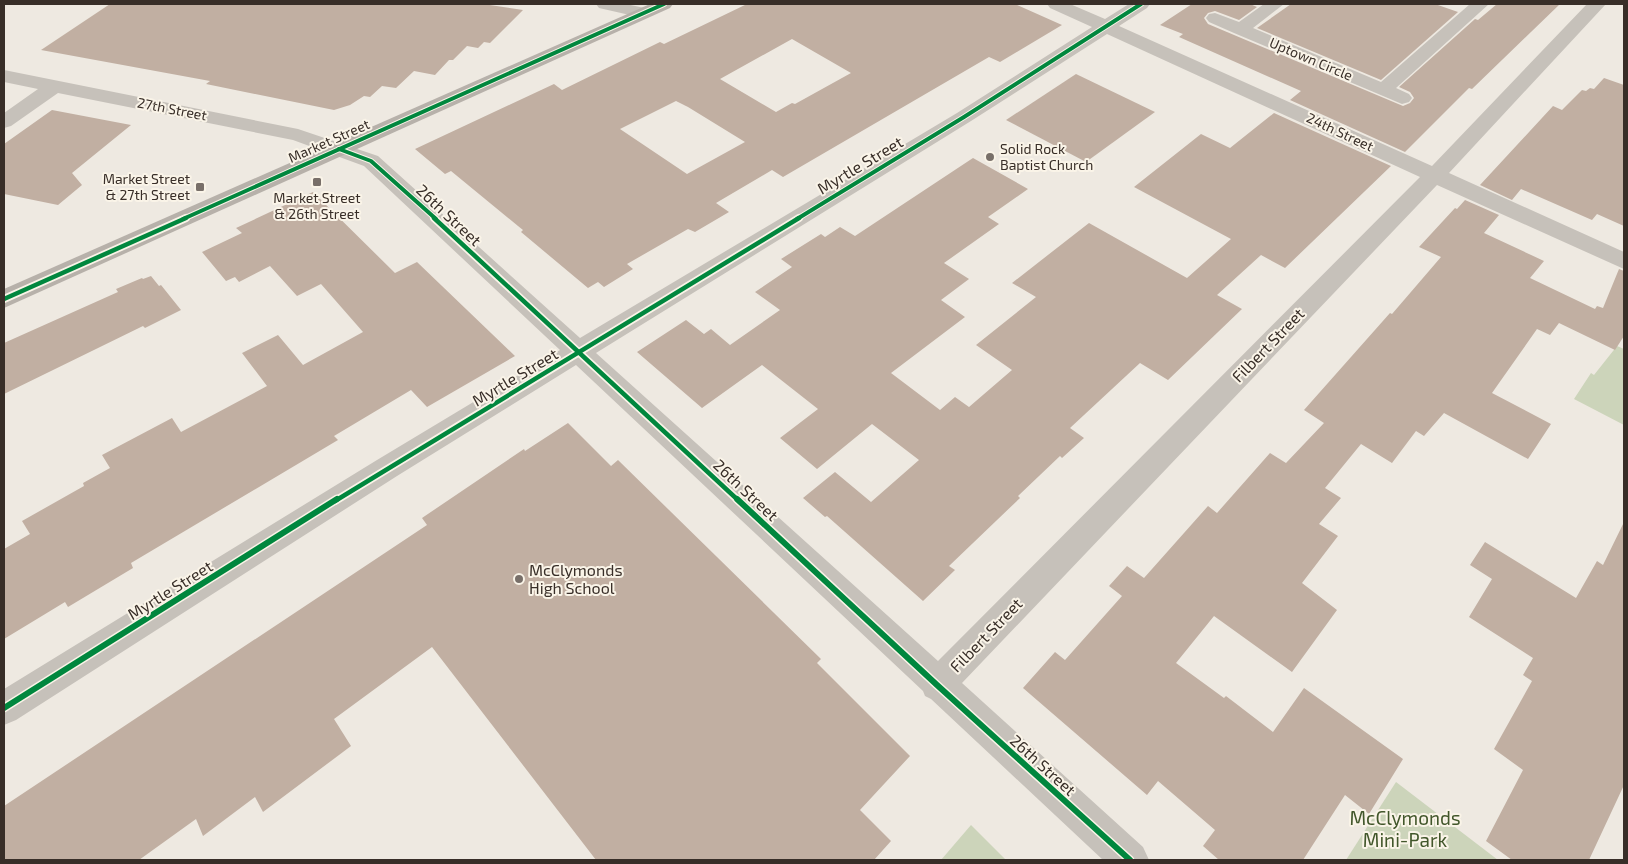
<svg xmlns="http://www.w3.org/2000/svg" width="1628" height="864" font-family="'Exo 2',sans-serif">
  <rect width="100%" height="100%" fill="#eee9e1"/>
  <g fill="#ccd4ba">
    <path d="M1617 346 1624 349V425L1574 399 1591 373 1594 375Z"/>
    <path d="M1396 782 1498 860H1346Z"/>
    <path d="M971 825 1006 860H941Z"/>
  </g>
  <g fill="#c1afa2" fill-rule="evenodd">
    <path d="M110 4H483L523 10 490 43 484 42 478 48 467 46 453 60H449L435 75 414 71 396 88 382 86 370 97 364 96 350 105 334 110 206 84 210 81 41 50Z"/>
    <path d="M747 4H1015L1062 25 1000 62 989 57 783 177 772 170 716 203 729 212 695 232 688 229 627 264 633 269 604 287 598 282 588 288 521 232 523 230 518 226 451 171 445 174 415 149 554 84 562 90 660 42 664 44ZM792 39 851 73 795 104 792 103 776 112 720 79ZM676 101 688 107 745 142 687 174 620 129Z"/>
    <path d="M1192 4H1250L1257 7 1239 20 1215 11 1208 13 1204 18 1208 24 1403 106 1410 103 1414 98 1410 92 1399 87 1475 19 1478 20 1497 4H1560L1472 89 1469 88 1405 152 1290 100 1301 91 1179 37 1183 34 1160 25Z"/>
    <path d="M1291 4H1435L1458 12 1381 80 1257 28Z"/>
    <path d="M1076 74 1155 112 1086 162 1006 120Z"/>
    <path d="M1604 78 1624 85V226L1597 214 1592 220 1521 189 1512 200 1480 185 1553 106 1562 110 1582 90 1586 91 1590 88 1594 89Z"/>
    <path d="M52 110 131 125 72 173 82 185 58 205 4 194V144Z"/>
    <path d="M1274 113 1391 166 1285 268 1261 255 1217 295 1242 309 1168 380 1140 363 1070 428 1084 438 1062 458 1060 456 1018 496 1020 498 949 566 955 570 923 601 827 516 825 517 803 498 835 472 871 502 919 460 872 424 817 469 780 438 818 409 762 365 702 408 637 352 686 320 704 334 711 329 730 345 780 310 755 292 792 267 781 259 821 234 825 237 840 227 855 236 973 158 1028 189 988 217 999 224 944 263 969 279 941 300 965 317 891 373 940 410 955 397 969 407 1012 370 976 345 1036 297 1012 283 1089 223 1187 278 1231 239 1134 187 1201 134 1230 148Z"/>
    <path d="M313 192 395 273 417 262 515 356 427 407 411 390 334 436 338 440 131 563 133 568 68 607 65 602 4 639V549L30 534 22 521 84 486 83 483 110 468 102 455 172 418 181 432 267 386 242 353 278 335 303 365 363 332 321 284 297 296 270 266 239 282 235 277 226 281 202 252 242 233 236 228Z"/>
    <path d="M1465 200 1499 215 1484 233 1544 261 1530 278 1595 309 1597 306 1603 308 1619 269 1624 271V336L1615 350 1559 323 1550 335 1537 329 1492 393 1551 424 1528 459 1444 413 1424 436 1416 431 1392 463 1361 444 1325 488 1341 498 1319 524 1338 536 1302 583 1337 610 1292 672 1214 616 1176 663 1224 698 1226 696 1273 732 1304 688 1403 759 1369 814 1345 795 1303 860H1219L1203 846 1215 830 1158 781 1147 795 1023 688 1055 652 1065 660 1122 596 1109 586 1127 566 1144 578 1208 506 1217 513 1270 453 1286 463 1324 423 1304 410 1390 313 1392 314 1441 257 1419 247 1455 208 1457 209Z"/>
    <path d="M151 276 159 286 161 285 181 310 145 328 143 326 4 394V343L118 292 116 289 142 278 143 279Z"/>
    <path d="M568 423 611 466 618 460 821 659 817 663 910 756 860 810 891 841 874 860H596L432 647 334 719 351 746 263 812 255 797 203 836 196 819 139 860H4V806L427 525 422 518 524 449 525 451Z"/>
    <path d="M1624 522V785L1589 860H1512L1486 841 1523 770 1494 749 1532 681 1523 675 1533 658 1469 617 1492 579 1470 565 1485 542 1576 598 1597 561 1603 565Z"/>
  </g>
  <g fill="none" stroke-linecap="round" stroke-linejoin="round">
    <g fill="#c6c1ba" fill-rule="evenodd">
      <path d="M596 4H626L649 9 652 13 649 17 643 18 599 8Z"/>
      <path d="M1047 4H1070L1105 19 1129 4H1150L1147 8 1119 26 1432 166 1587 4H1606L1449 173 1624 252V269L1437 185 962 683 1143 847 1149 860H1103L931 699 925 696 923 691 576 365 397 476 16 720 4 725V689L377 460 560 350 364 166 293 140 58 93 11 126 4 128V113L38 89 4 82V70L298 129 378 156 580 338 957 113 1092 27 1050 8ZM1107 34 1420 177 938 661 596 353 971 121Z"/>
      <path d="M1264 4H1284L1253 28 1381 82 1470 4H1489L1396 88 1409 94 1412 98 1409 102 1402 104 1234 33 1209 22 1206 18 1209 14 1215 13 1239 22Z"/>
    </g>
    <path fill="#b7b1aa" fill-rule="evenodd" d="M650 4H673L670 8 4 308V289Z"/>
    <defs>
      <g id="cycleway-far2">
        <path d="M339 149 371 161 436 219"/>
        <path d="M183 219 664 4"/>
        <path d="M797 219 964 117 1141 4"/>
      </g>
      <g id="cycleway-far1">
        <path d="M434 218 739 501"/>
        <path d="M4 299 186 218"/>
        <path d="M335 501 799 218"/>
      </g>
      <g id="cycleway">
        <path d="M737 499 937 685 1130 860"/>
        <path d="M4 708 337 499"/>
      </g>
    </defs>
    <use href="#cycleway-far2" stroke="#faf4e8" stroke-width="6"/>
    <use href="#cycleway-far1" stroke="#faf4e8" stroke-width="8"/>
    <use href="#cycleway" stroke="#faf4e8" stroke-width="9"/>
    <use href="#cycleway-far2" stroke="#00873e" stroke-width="4"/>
    <use href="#cycleway-far1" stroke="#00873e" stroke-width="4.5"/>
    <use href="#cycleway" stroke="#00873e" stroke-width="6"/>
  </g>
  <g fill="#786f69" stroke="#faf4e8" stroke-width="2">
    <circle cx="990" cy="157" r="5"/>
    <rect x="312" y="177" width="10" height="10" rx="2.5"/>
    <rect x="195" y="182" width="10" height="10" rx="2.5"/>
    <circle cx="519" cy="579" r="5"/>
  </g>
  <g text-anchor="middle" stroke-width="4" stroke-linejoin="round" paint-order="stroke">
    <g font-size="14" fill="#382e28" stroke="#faf4e8">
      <text transform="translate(1311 59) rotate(23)" y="5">Uptown Circle</text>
      <text transform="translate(172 109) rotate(11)" y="5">27th Street</text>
      <text transform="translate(1340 132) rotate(25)" y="5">24th Street</text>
      <text transform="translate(329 141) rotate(-24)" y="5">Market Street</text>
    </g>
    <g font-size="14" fill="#382e28" stroke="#faf4e8" text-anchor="start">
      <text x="1000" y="154">Solid Rock<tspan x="1000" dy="16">Baptist Church</tspan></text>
      <text x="190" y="184" text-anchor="end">Market Street<tspan x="190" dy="16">&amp; 27th Street</tspan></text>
      <text x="317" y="203" text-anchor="middle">Market Street<tspan x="317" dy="16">&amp; 26th Street</tspan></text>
    </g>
    <g font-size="16" fill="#382e28" stroke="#faf4e8">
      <text transform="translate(860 165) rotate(-31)" y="6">Myrtle Street</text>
      <text transform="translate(449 215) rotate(43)" y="6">26th Street</text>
      <text transform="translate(1268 345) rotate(-46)" y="6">Filbert Street</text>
      <text transform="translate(515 377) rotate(-31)" y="6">Myrtle Street</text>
      <text transform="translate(746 490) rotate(43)" y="6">26th Street</text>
      <text transform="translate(170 590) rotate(-32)" y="6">Myrtle Street</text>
      <text transform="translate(986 635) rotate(-46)" y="6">Filbert Street</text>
      <text transform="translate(1043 765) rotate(42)" y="6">26th Street</text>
    </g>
    <g font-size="16" fill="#382e28" stroke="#faf4e8" text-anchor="start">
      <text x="529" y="576">McClymonds<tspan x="529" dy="18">High School</tspan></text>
    </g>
    <g font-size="19" fill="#42572b" stroke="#faf4e8">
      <text x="1405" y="825">McClymonds<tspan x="1405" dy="22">Mini-Park</tspan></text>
    </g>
  </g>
  <rect width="1628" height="864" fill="none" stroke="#382e28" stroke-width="10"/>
</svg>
